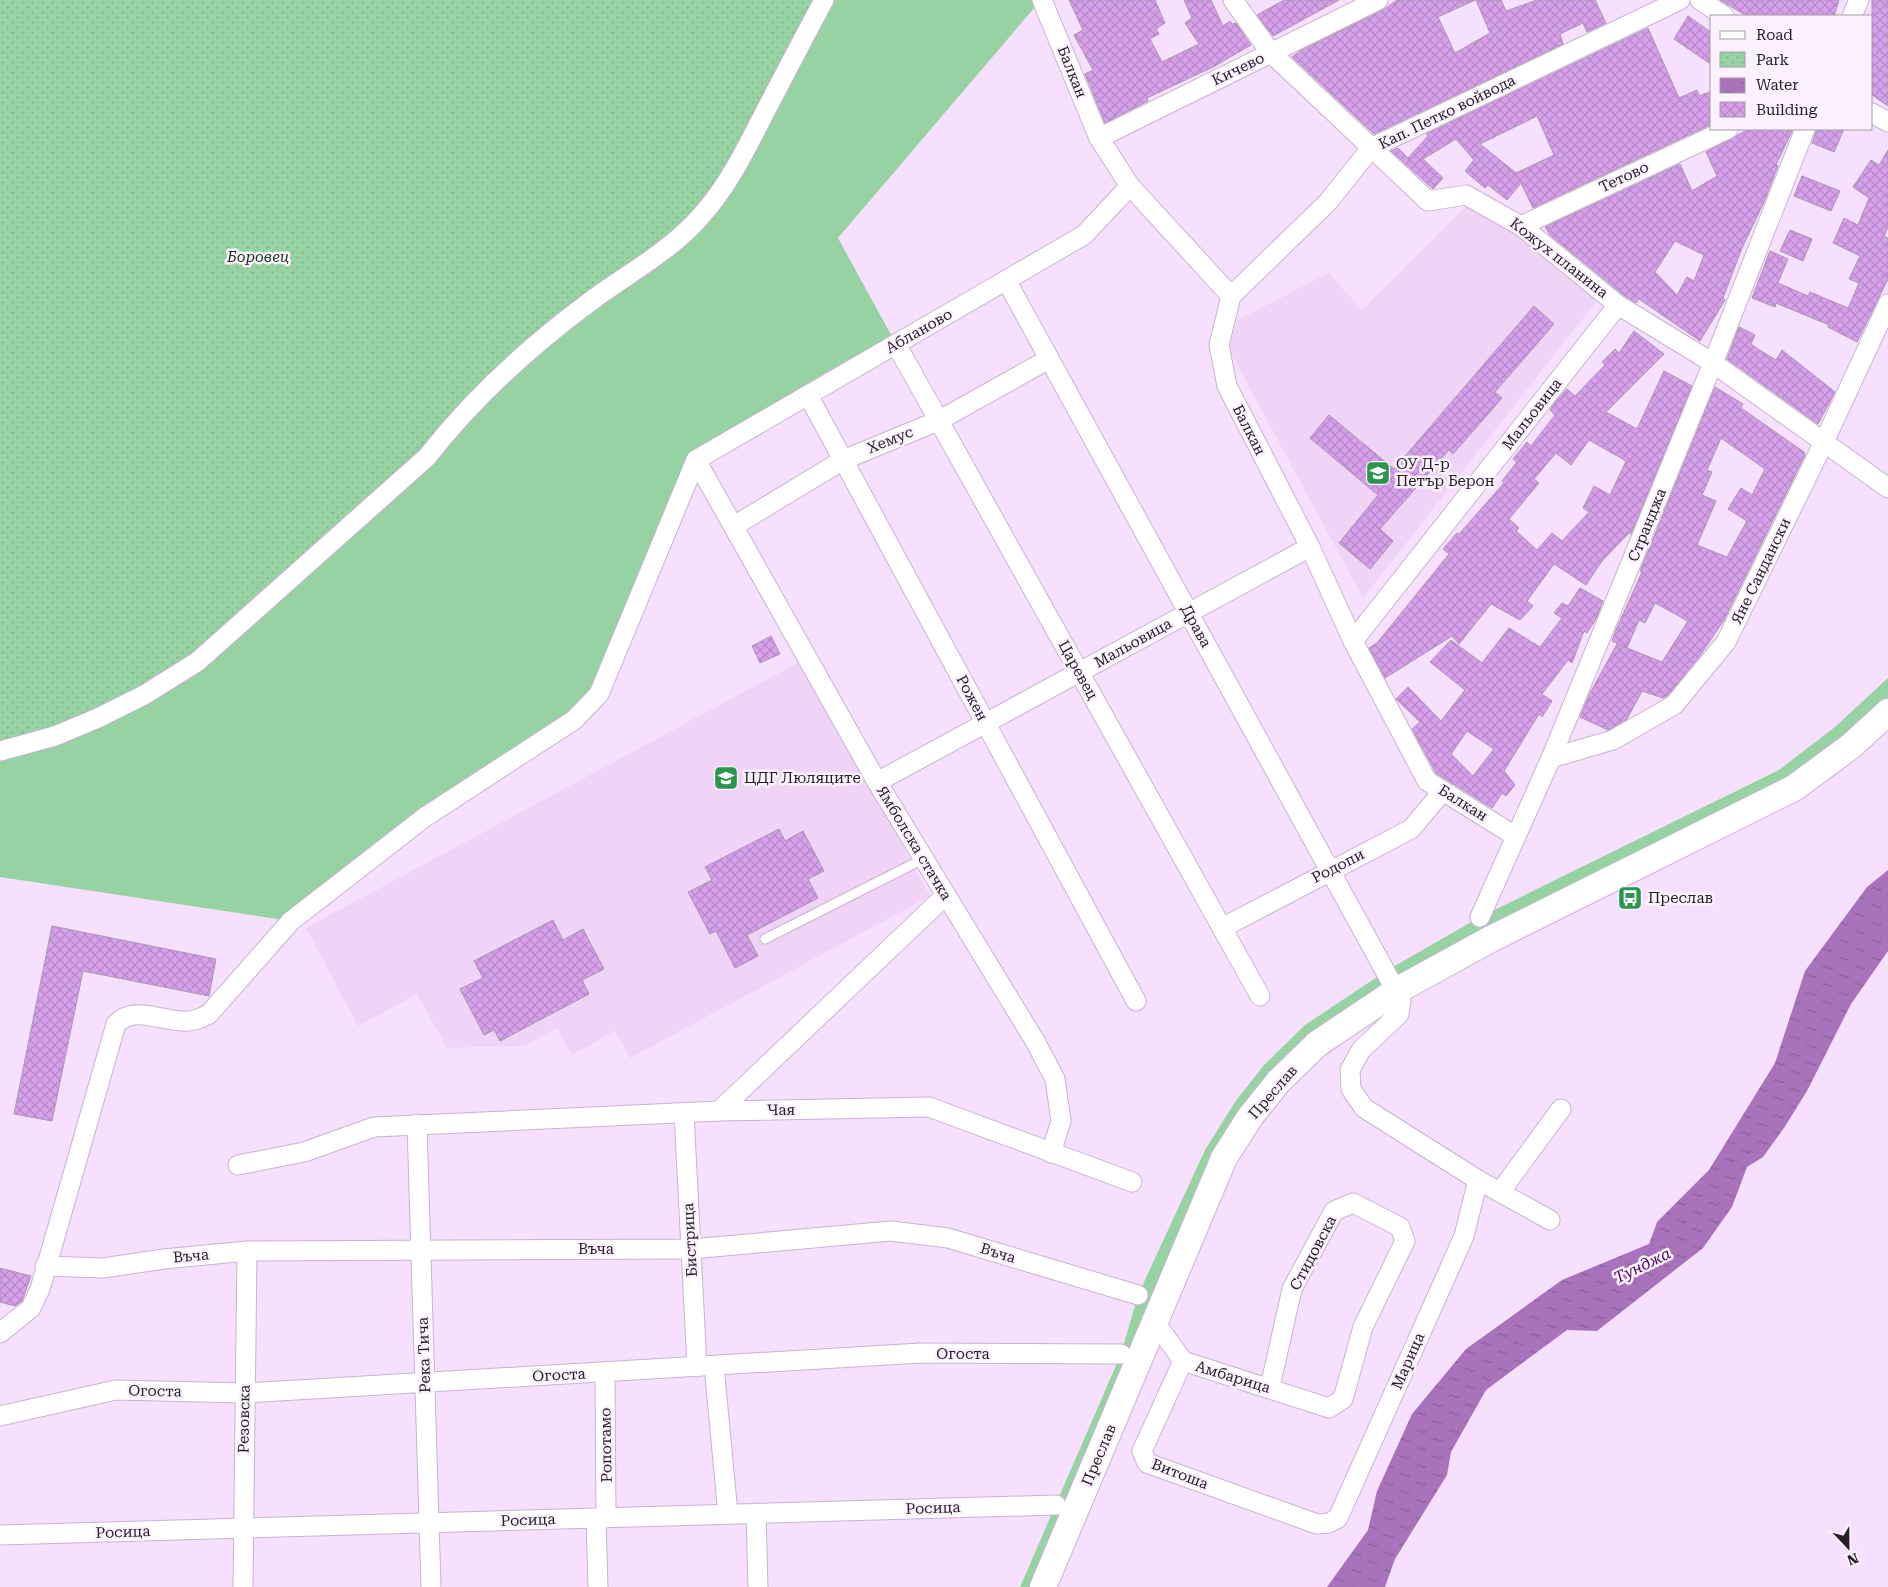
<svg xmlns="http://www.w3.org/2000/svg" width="1888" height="1587" font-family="'Roboto Serif',serif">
  <defs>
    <pattern id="park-dots" width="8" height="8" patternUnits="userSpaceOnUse" patternTransform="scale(1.25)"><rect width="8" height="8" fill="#97d3a2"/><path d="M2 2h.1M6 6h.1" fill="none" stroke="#82b58c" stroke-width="1.8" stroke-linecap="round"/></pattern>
    <pattern id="water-ripples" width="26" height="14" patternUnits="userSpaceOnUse" patternTransform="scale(1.25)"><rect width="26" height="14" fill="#a873ba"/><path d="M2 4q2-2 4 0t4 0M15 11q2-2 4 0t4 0" fill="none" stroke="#895e97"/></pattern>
    <pattern id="building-cross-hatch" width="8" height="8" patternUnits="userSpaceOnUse" patternTransform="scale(1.25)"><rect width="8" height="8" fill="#d7a0ea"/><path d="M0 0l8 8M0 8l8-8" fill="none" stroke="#b889c9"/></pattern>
  </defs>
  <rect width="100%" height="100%" fill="#f6e0fe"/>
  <g fill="#efd4f8">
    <path d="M1475 198 1599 298 1363 598 1228 348 1237 320 1329 273 1362 310Z"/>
    <path d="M803 660 930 896 630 1058 615 1031 572 1055 557 1028 524 1046 447 1048 417 994 358 1026 306 928Z"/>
  </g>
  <g fill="#97d3a2">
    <path d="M824 0H1041L838 238 896 344 696 460 599 694 291 921 0 877V751Z"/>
    <path d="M1888 678V712L1851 746 1396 991 1250 1117 1043 1587H1020L1121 1354 1138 1295 1205 1150 1235 1102 1264 1065 1305 1025 1386 971 1480 917 1779 770 1835 727Z"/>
  </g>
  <path fill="url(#park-dots)" d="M0 0H824L701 217 590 301 427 457 144 695 0 751Z"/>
  <path fill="url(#water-ripples)" d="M1888 870V951L1851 1004 1807 1091 1784 1128 1763 1157 1747 1167 1732 1207 1703 1248 1597 1331 1567 1330 1486 1390 1451 1452 1447 1475 1395 1559 1385 1587H1327L1368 1530 1377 1491 1412 1414 1466 1349 1562 1280 1649 1244 1657 1222 1709 1170 1775 1063 1805 971 1867 887Z"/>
  <g fill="url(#building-cross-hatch)" stroke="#aa96b1" fill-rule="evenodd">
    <path d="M1069 0H1155L1165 23 1156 29 1159 34 1150 39 1162 62 1199 44 1185 23 1192 18 1184 0H1211L1223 26 1230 21 1232 24 1236 23 1251 45 1213 67 1147 98 1148 101 1105 123 1085 74 1093 70 1074 35 1083 30Z"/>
    <path d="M1284 0H1339L1273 36 1257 15Z"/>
    <path d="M1397 0H1475L1438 17 1455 53 1490 33 1476 0H1501L1506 11 1537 0H1595L1606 23 1587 32 1583 23 1560 34 1563 44 1374 134 1292 57 1302 50 1383 10Z"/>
    <path d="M1720 0H1839L1834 16H1747Z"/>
    <path d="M1872 0H1888V106L1872 95Z"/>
    <path d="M1688 16 1712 33V65L1674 39Z"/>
    <path d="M1648 28 1679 98 1697 90 1699 96 1712 91V124L1533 208 1521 183 1507 200 1488 185 1485 188 1465 171 1474 160 1456 139 1423 159 1443 178 1433 189 1391 151 1398 148 1408 158 1428 136 1426 134ZM1537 116 1554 155 1516 173 1480 144Z"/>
    <path d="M1749 129H1793L1776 165 1778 166 1764 202 1742 248 1723 298 1725 300 1700 341 1639 299 1636 303 1625 296 1550 235 1545 227 1680 164 1692 191 1717 176 1706 152ZM1675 241 1704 255 1694 281 1687 277 1677 295 1655 272Z"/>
    <path d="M1817 129H1844L1834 152 1812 143Z"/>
    <path d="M1888 150V227L1884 236 1888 238V279L1857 342 1828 327 1829 325 1776 303 1775 307 1752 298 1770 251 1788 259 1778 283 1808 296 1810 292 1848 308 1859 283 1849 279 1860 256 1833 243 1844 218 1858 225 1869 198 1853 187 1871 160 1879 165Z"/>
    <path d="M1802 176 1840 191 1831 211 1794 196Z"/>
    <path d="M1790 230 1812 239 1803 261 1780 251Z"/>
    <path d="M1534 306 1554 324 1495 392 1502 398 1453 454 1449 450 1380 529 1393 541 1370 569 1339 543 1378 495 1310 438 1329 415 1394 469Z"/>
    <path d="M1739 327 1755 335 1751 344 1761 351 1776 360 1782 350 1835 392 1818 424 1727 359Z"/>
    <path d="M1634 331 1664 354 1606 412 1637 429 1664 371 1692 386 1631 534 1629 533 1602 561 1586 585 1554 564 1527 601 1533 606 1520 620 1491 604 1459 644 1452 636 1385 678 1369 648 1377 643 1449 554 1443 549 1457 533 1459 534 1504 483 1502 481 1517 462 1513 459 1527 442 1531 446 1555 415 1550 410 1556 401 1567 389 1575 396 1605 365 1602 362 1615 349 1619 353ZM1589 440 1626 461 1610 495 1594 486 1583 508 1589 512 1562 541 1552 533 1537 550 1516 531 1519 528 1509 519 1539 483 1534 479 1556 453 1571 465Z"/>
    <path d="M1715 387 1743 404 1741 408 1804 452 1805 455 1724 620 1699 657 1667 696 1663 698 1642 691 1627 719 1608 730 1580 717 1590 693 1617 644 1627 648 1612 641 1616 630 1642 572 1640 571ZM1721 438 1765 469 1752 495 1741 488 1728 509 1747 521 1727 557 1697 545 1716 501 1702 495 1712 472 1707 470ZM1655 603 1688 621 1662 662 1627 648 1639 620 1645 623Z"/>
    <path d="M1580 588 1603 601 1596 619 1587 633 1584 631 1572 663 1568 660 1542 694 1552 701 1542 717 1539 714 1504 771 1515 785 1506 796 1502 793 1492 808 1436 773 1412 729 1420 722 1396 699 1408 687 1441 721 1465 690 1430 662 1451 640 1482 663 1509 628 1540 647 1562 618 1554 613 1562 603 1568 606ZM1467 731 1494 749 1473 776 1451 754Z"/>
    <path d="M771 636 780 654 760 663 752 646Z"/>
    <path d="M779 829 785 841 803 831 824 871 808 879 818 898 747 935 758 956 735 968 716 931 710 934 688 892 712 880 705 867Z"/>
    <path d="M553 920 563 940 583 929 604 969 582 980 589 994 500 1041 494 1030 484 1035 460 989 483 978 474 961Z"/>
    <path d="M52 926 216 959 209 996 83 971 52 1121 14 1114Z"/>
    <path d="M0 1268 31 1276 22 1301 15 1306 0 1302Z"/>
  </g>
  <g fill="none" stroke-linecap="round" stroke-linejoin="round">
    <defs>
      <path id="service" d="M765 939 923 859"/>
      <g id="minor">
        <path d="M1042 0 1099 138 1130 186 1231 296 1219 345 1227 386 1310 547 1353 641 1427 781 1515 836"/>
        <path d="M1233 0 1271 53 1428 201 1466 195 1521 226 1618 305 1713 363 1888 488"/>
        <path d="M1700 0 1724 16"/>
        <path d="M1852 16 1859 0"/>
        <path d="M1872 113 1888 122"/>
        <path d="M1099 138 1378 0"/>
        <path d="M1521 226 1728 129"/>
        <path d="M1006 280 1401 1000 1399 1014 1361 1050 1350 1070 1351 1089 1364 1108 1478 1180 1550 1220"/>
        <path d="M1231 296 1328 202 1371 148 1680 0"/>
        <path d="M896 344 1260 996"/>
        <path d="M808 395 1136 1001"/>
        <path d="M696 460 877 782 1035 1041 1055 1079 1061 1121 1051 1153"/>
        <path d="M696 460 1084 235 1130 186"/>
        <path d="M734 526 843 460 938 421 1049 359"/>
        <path d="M1353 641 1618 305"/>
        <path d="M0 751 55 736 98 718 144 695 197 662 427 457C474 397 530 346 591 301 627 274 671 251 701 216 729 185 747 147 766 110 785 74 804 37 824 0"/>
        <path d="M1551 758 1613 740 1674 705 1726 642 1824 442 1888 304"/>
        <path d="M877 782 1310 547"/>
        <path d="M1480 917 1551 758 1713 363 1805 129"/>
        <path d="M1222 928 1411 829 1443 791"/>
        <path d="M719 1111 945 896"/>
        <path d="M684 1113 697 1367"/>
        <path d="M417 1124 431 1587"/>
        <path d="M238 1165 304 1152 374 1127 719 1111 929 1107 1132 1182"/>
        <path d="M1500 1192 1561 1109"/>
        <path d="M45 1266 103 1268 164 1259 247 1251 691 1249 891 1231 948 1238 1138 1295"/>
        <path d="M1155 1322 1183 1361 1329 1408 1343 1399 1363 1327 1405 1241 1400 1227 1353 1203 1334 1211 1292 1289 1270 1387"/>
        <path d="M0 1333 31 1308 40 1289 116 1024C134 1005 160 1021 183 1021 193 1022 201 1018 209 1014L291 921 425 817 574 720 599 694 696 460"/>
        <path d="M1183 1361 1142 1451 1147 1463 1317 1524 1329 1523 1338 1518 1464 1236 1478 1180"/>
        <path d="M714 1366 728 1514"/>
        <path d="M605 1372 606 1518"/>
        <path d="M0 1416 116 1390 244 1393 921 1353 1121 1354"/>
        <path d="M756 1513 758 1587"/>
        <path d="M596 1518 598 1587"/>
        <path d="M0 1535 1056 1505"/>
        <path d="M243 1587 247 1251"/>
      </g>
      <path id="secondary" d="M1043 1587 1224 1158 1250 1117 1278 1082 1317 1044 1396 991 1489 940 1794 788 1851 746 1888 712"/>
    </defs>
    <use href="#service" stroke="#c8b3d0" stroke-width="11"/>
    <use href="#minor" stroke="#c8b3d0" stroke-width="21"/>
    <use href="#secondary" stroke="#c8b3d0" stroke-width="28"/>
    <use href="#service" stroke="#fff" stroke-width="9"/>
    <use href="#minor" stroke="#fff" stroke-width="19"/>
    <use href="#secondary" stroke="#fff" stroke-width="26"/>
  </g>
  <defs>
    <symbol id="school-square" viewBox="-11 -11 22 22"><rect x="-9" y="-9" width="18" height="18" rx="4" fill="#2b954d" stroke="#fbf2fe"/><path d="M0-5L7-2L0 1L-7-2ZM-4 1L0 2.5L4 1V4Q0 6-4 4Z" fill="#fff"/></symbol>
    <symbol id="bus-square" viewBox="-11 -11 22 22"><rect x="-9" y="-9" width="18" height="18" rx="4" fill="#2b954d" stroke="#fbf2fe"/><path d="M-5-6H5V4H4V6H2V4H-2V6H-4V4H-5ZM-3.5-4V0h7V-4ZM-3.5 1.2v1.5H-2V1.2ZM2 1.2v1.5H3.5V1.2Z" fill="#fff"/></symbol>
  </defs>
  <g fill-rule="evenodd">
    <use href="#school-square" x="1364" y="459" width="28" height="28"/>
    <use href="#school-square" x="712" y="764" width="28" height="28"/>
    <use href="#bus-square" x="1616" y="884" width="28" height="28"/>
  </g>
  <g text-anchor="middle" stroke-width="5" stroke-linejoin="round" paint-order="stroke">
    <g font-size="15" fill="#241c27" stroke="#fbf2fe">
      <text transform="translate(1238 69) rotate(-26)" y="5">Кичево</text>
      <text transform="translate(1072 72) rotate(68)" y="5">Балкан</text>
      <text transform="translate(1447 112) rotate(-26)" y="5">Кап. Петко войвода</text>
      <text transform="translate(1624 177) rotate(-25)" y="5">Тетово</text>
      <text transform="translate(1559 258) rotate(38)" y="5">Кожух планина</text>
      <text transform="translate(919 331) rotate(-30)" y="5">Абланово</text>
      <text transform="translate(1532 414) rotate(-52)" y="5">Мальовица</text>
      <text transform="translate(1249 430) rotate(63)" y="5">Балкан</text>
      <text transform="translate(890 440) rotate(-22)" y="5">Хемус</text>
      <text transform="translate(1647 525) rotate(-68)" y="5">Странджа</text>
      <text transform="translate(1761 571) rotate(-64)" y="5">Яне Сандански</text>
      <text transform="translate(1196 626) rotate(61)" y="5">Драва</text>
      <text transform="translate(1133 643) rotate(-29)" y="5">Мальовица</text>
      <text transform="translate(1078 670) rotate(61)" y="5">Царевец</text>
      <text transform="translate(972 698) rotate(62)" y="5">Рожен</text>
      <text transform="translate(1463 803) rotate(32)" y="5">Балкан</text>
      <text transform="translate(914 843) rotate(59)" y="5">Ямболска стачка</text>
      <text transform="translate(1338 866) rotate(-27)" y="5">Родопи</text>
      <text transform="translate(1273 1092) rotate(-49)" y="5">Преслав</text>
      <text transform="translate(781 1110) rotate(-1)" y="5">Чая</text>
      <text transform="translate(690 1240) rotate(-93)" y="5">Бистрица</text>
      <text x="596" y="1254">Въча</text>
      <text transform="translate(998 1253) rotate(17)" y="5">Въча</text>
      <text transform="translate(1313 1253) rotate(-62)" y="5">Стидовска</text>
      <text transform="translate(191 1256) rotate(-5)" y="5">Въча</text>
      <text x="963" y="1359">Огоста</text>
      <text transform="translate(424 1355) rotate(-92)" y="5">Река Тича</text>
      <text transform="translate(1408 1361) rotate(-66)" y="5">Марица</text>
      <text transform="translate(559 1375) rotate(-3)" y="5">Огоста</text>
      <text transform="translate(1233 1377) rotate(17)" y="5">Амбарица</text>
      <text transform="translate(155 1391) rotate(1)" y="5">Огоста</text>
      <text transform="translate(244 1419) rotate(-89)" y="5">Резовска</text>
      <text transform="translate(606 1445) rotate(-91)" y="5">Ропотамо</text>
      <text transform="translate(1099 1455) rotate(-67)" y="5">Преслав</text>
      <text transform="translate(1180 1474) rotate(21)" y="5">Витоша</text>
      <text transform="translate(933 1508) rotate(-2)" y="5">Росица</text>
      <text transform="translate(528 1520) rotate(-2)" y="5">Росица</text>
      <text transform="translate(123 1532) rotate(-2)" y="5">Росица</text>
    </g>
    <g font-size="15" font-style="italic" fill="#13341b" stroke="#fbf2fe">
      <text x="258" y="262">Боровец</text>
    </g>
    <g font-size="15" fill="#241c27" stroke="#fbf2fe" text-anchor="start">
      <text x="1396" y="469">ОУ Д-р<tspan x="1396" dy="17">Петър Берон</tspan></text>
      <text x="744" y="783">ЦДГ Люляците</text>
      <text x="1648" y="903">Преслав</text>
    </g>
    <g font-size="16" font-style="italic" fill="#4c035f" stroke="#fbf2fe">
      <text transform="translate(1642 1265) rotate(-26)" y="6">Тунджа</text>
    </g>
  </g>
  <rect x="1710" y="15" width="162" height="115" fill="#fbf2fe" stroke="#a59ca8"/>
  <rect x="1720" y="31" width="25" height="8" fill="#ffffff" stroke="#a59ca8"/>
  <text x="1756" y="40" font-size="15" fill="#241c27">Road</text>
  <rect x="1720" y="52" width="25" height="15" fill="url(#park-dots)" stroke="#a59ca8"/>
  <text x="1756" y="65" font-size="15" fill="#241c27">Park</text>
  <rect x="1720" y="78" width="25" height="15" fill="url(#water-ripples)" stroke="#a59ca8"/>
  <text x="1756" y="90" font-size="15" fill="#241c27">Water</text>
  <rect x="1720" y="102" width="25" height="15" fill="url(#building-cross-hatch)" stroke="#a59ca8"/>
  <text x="1756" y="115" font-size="15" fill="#241c27">Building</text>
  <g transform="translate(1848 1547) rotate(158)" stroke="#fbf2fe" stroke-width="4" paint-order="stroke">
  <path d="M0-4L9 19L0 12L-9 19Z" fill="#241c27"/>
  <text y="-8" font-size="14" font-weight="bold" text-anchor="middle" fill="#241c27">N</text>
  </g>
</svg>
